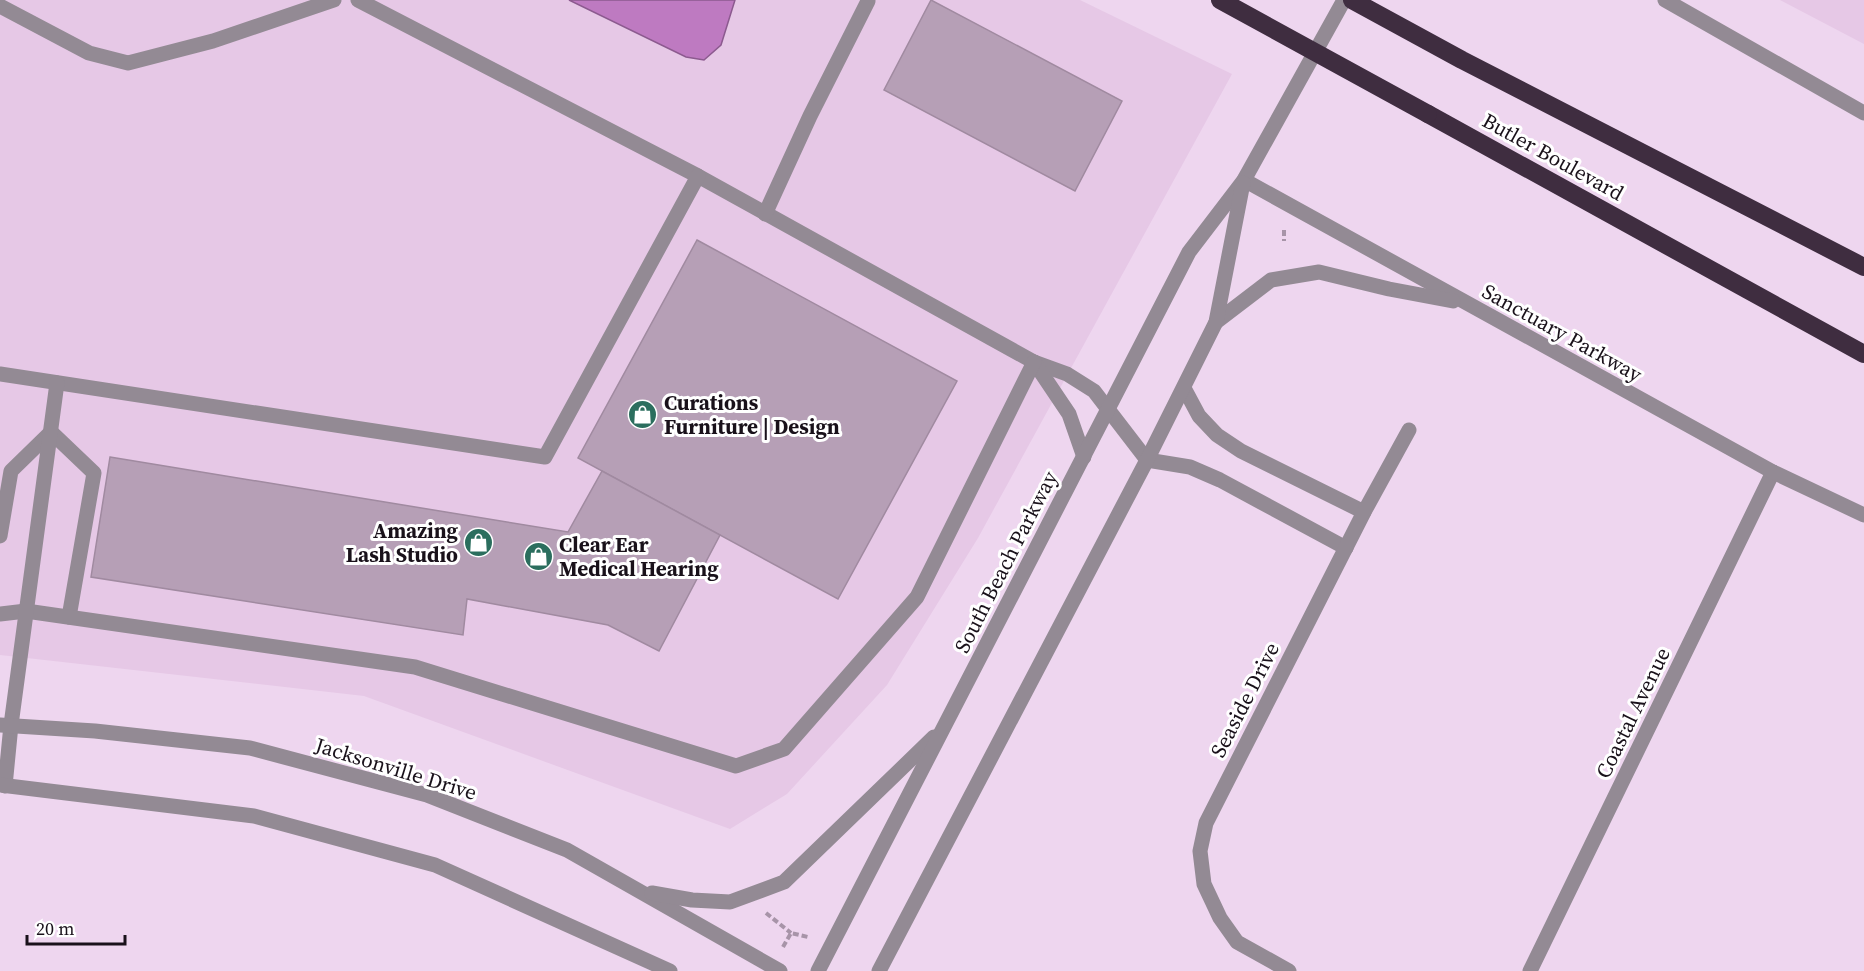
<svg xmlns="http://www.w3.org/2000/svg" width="1864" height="971" font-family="'Source Serif 4',serif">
  <rect width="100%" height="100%" fill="#eed6ef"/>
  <g fill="#e6c8e6">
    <path d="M0 0H1080L1232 74 978 538 887 685 787 794 730 829 364 696 0 655Z"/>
    <path d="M1780 0H1864V44Z"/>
  </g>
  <path fill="#be7ac1" stroke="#8c5a8f" stroke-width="1.5" d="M569 0H735L721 45 704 60 686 57Z"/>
  <g fill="#b69fb6" stroke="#a08aa0" stroke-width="1.5">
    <path d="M931 0 1122 101 1075 191 884 90Z"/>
    <path d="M697 240 957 381 838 599 578 458Z"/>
    <path d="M110 457 568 532 602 471 720 535 659 651 608 625 467 599 463 635 91 577Z"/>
  </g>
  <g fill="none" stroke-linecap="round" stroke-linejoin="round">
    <g stroke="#a794a8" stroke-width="4" stroke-dasharray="6 3" stroke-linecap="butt">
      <path d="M1284 230V241"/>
      <path d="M766 913 791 933"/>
      <path d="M783 947 791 933 808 937"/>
    </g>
    <g stroke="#938a94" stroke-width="15">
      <path d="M358 0 698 176 1034 362 1067 374 1094 391 1147 460"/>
      <path d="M0 6 89 53 128 63 213 41 334 0"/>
      <path d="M765 214 810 116 868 1"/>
      <path d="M1034 362 1069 414 1084 457"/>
      <path d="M0 374 545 457 698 176"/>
      <path d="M0 536 11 471 51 432 94 473 69 617"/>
      <path d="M0 614 26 611 415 667 736 766 784 749 917 597 1034 362"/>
      <path d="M5 786 11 725 57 383"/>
    </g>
    <g stroke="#938a94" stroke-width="15">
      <path d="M1184 388 1199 416 1217 435 1241 451 1364 512"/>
      <path d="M1147 460 1190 467 1220 480 1346 548"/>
      <path d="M1289 971 1237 942 1220 918 1204 884 1200 851 1206 823 1364 512 1409 430"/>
      <path d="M1530 971 1773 472"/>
    </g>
    <g stroke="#938a94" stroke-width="15">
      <path d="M1665 0 1864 113"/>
      <path d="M1244 180 1773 472 1864 515"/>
      <path d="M1216 322 1271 280 1319 272 1389 289 1453 301"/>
      <path d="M0 725 95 731 250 748 427 795 567 850 780 971"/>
      <path d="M0 785 254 816 435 865 670 971"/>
      <path d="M652 893 692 900 730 902 784 882 934 737"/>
      <path d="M818 971 1189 252 1244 180 1344 0"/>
      <path d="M879 971 1147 460 1216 322 1243 183"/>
    </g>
    <g stroke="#3f2d40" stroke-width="18">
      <path d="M1352 0 1462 60 1864 267"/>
      <path d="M1428 114 1864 354"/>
    </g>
    <path stroke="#3f2d40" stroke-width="18" d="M1220 0 1428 114"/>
  </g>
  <defs>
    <symbol id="shop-disc" viewBox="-11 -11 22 22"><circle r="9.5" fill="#2b6e5e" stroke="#fff"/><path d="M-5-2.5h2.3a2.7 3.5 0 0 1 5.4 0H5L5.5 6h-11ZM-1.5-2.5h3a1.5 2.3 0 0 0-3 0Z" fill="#fff"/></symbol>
  </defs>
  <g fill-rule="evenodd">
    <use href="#shop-disc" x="626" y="398" width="33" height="33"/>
    <use href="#shop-disc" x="462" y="526" width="33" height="33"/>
    <use href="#shop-disc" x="522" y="540" width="33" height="33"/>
  </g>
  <g text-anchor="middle" stroke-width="6" stroke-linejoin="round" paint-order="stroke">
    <g font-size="21" fill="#19111a" stroke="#fff">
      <text transform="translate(1553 157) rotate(29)" y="7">Butler Boulevard</text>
      <text transform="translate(1562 333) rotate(29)" y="7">Sanctuary Parkway</text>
      <text transform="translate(1006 562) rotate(-63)" y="7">South Beach Parkway</text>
      <text transform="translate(1245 700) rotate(-63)" y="7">Seaside Drive</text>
      <text transform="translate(1633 713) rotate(-64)" y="7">Coastal Avenue</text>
      <text transform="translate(396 769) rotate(17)" y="7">Jacksonville Drive</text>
    </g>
    <g font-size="21" font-weight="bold" fill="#19111a" stroke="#fff" text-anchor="start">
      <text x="664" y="410">Curations<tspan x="664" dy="24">Furniture | Design</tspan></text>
      <text x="458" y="538" text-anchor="end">Amazing<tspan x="458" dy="24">Lash Studio</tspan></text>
      <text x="559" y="552">Clear Ear<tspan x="559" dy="24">Medical Hearing</tspan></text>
    </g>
  </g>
  <path d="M27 935v9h98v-9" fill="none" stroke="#19111a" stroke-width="3"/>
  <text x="36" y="935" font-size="18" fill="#19111a" stroke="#ffffff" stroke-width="4.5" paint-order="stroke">20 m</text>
</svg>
